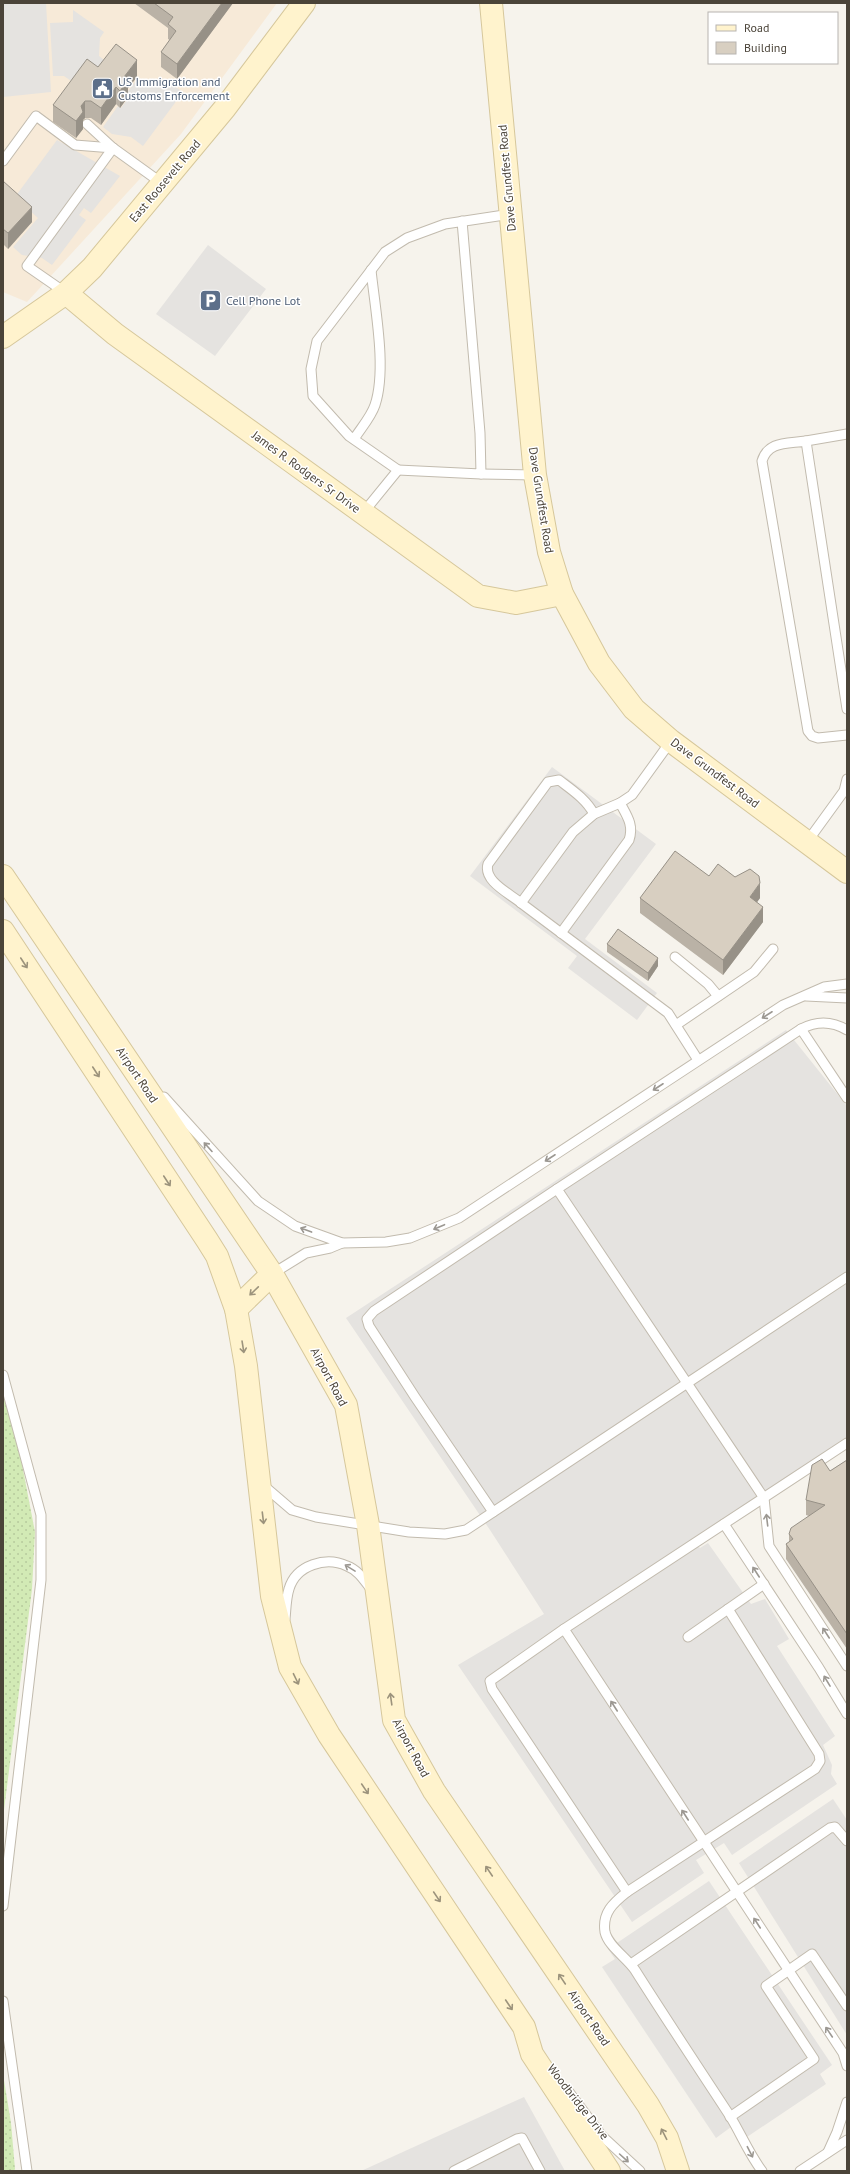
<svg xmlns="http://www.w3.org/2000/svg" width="850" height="2174" font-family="'PT Sans',sans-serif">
  <defs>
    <pattern id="grass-dots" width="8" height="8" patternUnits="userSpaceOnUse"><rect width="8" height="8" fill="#d2eab5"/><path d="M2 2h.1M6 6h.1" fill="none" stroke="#b6ca9c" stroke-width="1.8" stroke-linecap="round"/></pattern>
  </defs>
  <rect width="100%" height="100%" fill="#f6f3ec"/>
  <path fill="#f7ead8" d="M3 3H277L181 134 27 302 3 292Z"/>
  <g fill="url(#grass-dots)">
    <path d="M3 1394 20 1454 35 1532 32 1589 3 1818Z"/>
    <path d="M3 2074 11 2123 15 2169 14 2171H3Z"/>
  </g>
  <g fill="#e5e3e0">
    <path d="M3 3H46L51 92 3 97Z"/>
    <path d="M73 10 104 32 100 38 99 56 108 63 77 85 64 76H53L50 23 73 22Z"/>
    <path d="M138 78 151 86 171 84 183 92 143 146 131 137 112 134 103 127 118 106 121 108 129 97 126 94Z"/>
    <path d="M57 140 120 176 91 213 84 208 79 215 86 220 52 265 42 258 22 255 13 247 38 218 15 197Z"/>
    <path d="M208 245 266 289 215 356 156 314Z"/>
    <path d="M552 767 656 844 585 939 657 993 637 1020 568 968 577 956 470 876Z"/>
    <path d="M786 1030 847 1106V1448L697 1545 700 1548 708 1543 751 1604 765 1599 789 1639 777 1646 835 1736 823 1745 832 1765 831 1774 837 1784 732 1855 724 1843 696 1860 704 1873 632 1922 458 1665 544 1614 490 1530 346 1318Z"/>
    <path d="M833 1799 847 1820V2035L739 1863Z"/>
    <path d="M709 1881 832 2065 820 2074 826 2084 741 2141 731 2127 716 2138 602 1967 615 1959 608 1949Z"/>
    <path d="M524 2097 565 2171H361Z"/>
  </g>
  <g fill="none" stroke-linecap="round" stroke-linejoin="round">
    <defs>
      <g id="lane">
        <path d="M87 124 113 148 163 184"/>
        <path d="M3 161 36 116 75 145 113 148"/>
        <path d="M66 293 27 266 113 148"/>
        <path d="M354 439C361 428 371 417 375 405 387 369 375 309 371 270"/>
        <path d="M806 441 847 434"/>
        <path d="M398 470 481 474 480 433 462 221"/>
        <path d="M481 474 535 475"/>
        <path d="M363 513 398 470 349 436 313 396 311 369 317 341 385 252 407 238 445 224 511 214"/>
        <path d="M847 709 806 441C787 444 768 441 762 461L808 731 812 736 818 738 847 735"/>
        <path d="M671 741 632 795 620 803 594 814 573 832 521 903 668 1013 698 1060"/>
        <path d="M807 842 844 791 847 779"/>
        <path d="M521 903C509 893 483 881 488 864L548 782 559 780C572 790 586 799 594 814"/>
        <path d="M561 933 629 840C634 825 627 816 620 803"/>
        <path d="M675 957 708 984 718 996"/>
        <path d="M806 996 847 998"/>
        <path d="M676 1025 754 972 773 949"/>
        <path d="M801 1029C816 1021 832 1021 847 1030"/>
        <path d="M164 1097 258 1201 295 1226 342 1243 386 1242 410 1238 459 1218 783 1005 824 987 847 984"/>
        <path d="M847 1098 801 1029 557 1189 764 1498 769 1546 847 1666"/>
        <path d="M272 1274 306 1253 330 1248 342 1243"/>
        <path d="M3 1375 41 1515V1580L3 1906"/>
        <path d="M847 1443 564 1629 843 2053 847 2066"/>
        <path d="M264 1486 292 1510 316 1517 409 1532 445 1534 466 1530 847 1277"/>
        <path d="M493 1512 415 1397 369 1326 367 1319 374 1311 557 1189"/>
        <path d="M724 1524 819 1668 847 1714"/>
        <path d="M728 1609 819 1754 820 1761 815 1769 627 1892C613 1903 602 1913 605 1932 608 1946 627 1958 635 1970 666 2019 698 2067 730 2116 741 2134 749 2154 762 2171"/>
        <path d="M285 1619C286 1610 286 1598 289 1589 296 1565 326 1556 347 1566 358 1570 364 1580 371 1589"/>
        <path d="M564 1629 490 1681 492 1689 627 1892"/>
        <path d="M688 1637 764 1584"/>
        <path d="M631 1964 830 1828 835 1827 847 1841"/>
        <path d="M3 2001 27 2171"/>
        <path d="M569 2092 602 2136 640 2171"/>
        <path d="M730 2117 814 2059 766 1986 812 1954 847 2006"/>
        <path d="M828 2152 837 2132 847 2102"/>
        <path d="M454 2171 517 2139 522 2138 540 2171"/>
        <path d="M800 2171 847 2140"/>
      </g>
      <g id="secondary">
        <path d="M491 3 535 475 549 552 562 594 599 663 634 709 671 741 847 872"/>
        <path d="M66 293 115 334 478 596 516 603 562 594"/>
        <path d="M3 337 66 293 92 268 225 108 304 3"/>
        <path d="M3 876 272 1274 346 1405 368 1525 394 1720 434 1791 648 2105 667 2138 678 2171"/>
        <path d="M3 931 207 1240 217 1256 236 1309 246 1366 272 1596 290 1667 329 1735 524 2027 532 2054 609 2171"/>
        <path d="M236 1309 272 1274"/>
      </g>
    </defs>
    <use href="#lane" stroke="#c2bbae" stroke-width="11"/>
    <use href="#secondary" stroke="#d6c79b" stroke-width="24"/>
    <use href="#lane" stroke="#fff" stroke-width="9"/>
    <use href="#secondary" stroke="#fff3cd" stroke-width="22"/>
  </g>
  <g fill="#bab2a6">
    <path d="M134 3H233L177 79 161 67V52L170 40 168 39V28Z"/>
    <path d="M98 67 137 77 128 88V97L120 108 116 104 101 125 91 118H85L83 120V129L76 138 53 122V105Z"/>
    <path d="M3 181 32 222 8 249 3 244Z"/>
    <path d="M709 876 760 898 757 902 763 922 723 975 640 913V898Z"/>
    <path d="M607 944 658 966 648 981 607 952Z"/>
    <path d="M847 1460V1649L786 1559V1544L789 1542V1534L809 1516 806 1515V1500L830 1471Z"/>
  </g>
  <g fill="#979187">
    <path d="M222 3H233L177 79V64Z"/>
    <path d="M137 60V77L128 88V97L120 108V91L124 77Z"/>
    <path d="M116 87V104L101 125V108Z"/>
    <path d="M85 101V118L83 120V129L76 138V121L81 106Z"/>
    <path d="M32 207V222L8 249V233Z"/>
    <path d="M760 883V898L750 912V897Z"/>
    <path d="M763 907V922L723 975V960Z"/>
    <path d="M658 958V966L648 981V973Z"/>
  </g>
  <g fill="#d8cfc1" stroke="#979187">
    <path d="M154 3H222L177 64 161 52 176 31 168 24 173 17Z"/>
    <path d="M116 44 137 60 124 77 128 80 120 91 116 87 101 108 91 101H85L81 106 83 112 76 121 53 105 87 59 98 67Z"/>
    <path d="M3 181 32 207 8 233 3 229Z"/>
    <path d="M675 851 709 876 718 864 735 877 750 869 759 876 760 883 750 897 763 907 723 960 640 898Z"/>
    <path d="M618 929 658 958 648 973 607 944Z"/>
    <path d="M822 1459 830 1471 847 1460V1634L786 1544 793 1539 789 1534 791 1528 825 1505 806 1500 812 1465Z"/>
  </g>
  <defs><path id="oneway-shaft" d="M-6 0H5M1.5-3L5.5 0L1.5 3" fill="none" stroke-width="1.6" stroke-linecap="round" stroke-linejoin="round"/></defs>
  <g stroke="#9c937c">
    <use href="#oneway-shaft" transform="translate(24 963) rotate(57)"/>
    <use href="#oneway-shaft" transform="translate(96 1072) rotate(57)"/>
    <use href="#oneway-shaft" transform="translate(167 1181) rotate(57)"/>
    <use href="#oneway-shaft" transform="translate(254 1291) rotate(136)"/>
    <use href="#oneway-shaft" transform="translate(243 1347) rotate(81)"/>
    <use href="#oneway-shaft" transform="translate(263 1518) rotate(83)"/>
    <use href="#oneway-shaft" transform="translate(296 1679) rotate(64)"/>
    <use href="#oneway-shaft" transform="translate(391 1699) rotate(-98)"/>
    <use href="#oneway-shaft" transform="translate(365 1789) rotate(56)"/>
    <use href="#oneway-shaft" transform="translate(489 1871) rotate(-124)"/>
    <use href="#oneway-shaft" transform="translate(437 1897) rotate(56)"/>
    <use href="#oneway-shaft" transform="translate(562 1979) rotate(-124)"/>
    <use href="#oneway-shaft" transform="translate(509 2005) rotate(56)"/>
    <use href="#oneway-shaft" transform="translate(664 2134) rotate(-117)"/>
  </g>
  <g stroke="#9c9892">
    <use href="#oneway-shaft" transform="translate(767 1015) rotate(147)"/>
    <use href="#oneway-shaft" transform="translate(658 1087) rotate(147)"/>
    <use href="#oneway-shaft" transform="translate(208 1147) rotate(-132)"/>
    <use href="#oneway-shaft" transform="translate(550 1158) rotate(147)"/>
    <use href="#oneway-shaft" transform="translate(439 1227) rotate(157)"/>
    <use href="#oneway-shaft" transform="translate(306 1230) rotate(-160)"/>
    <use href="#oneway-shaft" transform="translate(767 1520) rotate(-97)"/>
    <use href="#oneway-shaft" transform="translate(350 1568) rotate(-148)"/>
    <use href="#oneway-shaft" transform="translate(756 1572) rotate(-123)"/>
    <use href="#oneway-shaft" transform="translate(826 1633) rotate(-123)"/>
    <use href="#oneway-shaft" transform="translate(827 1681) rotate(-121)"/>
    <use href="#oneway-shaft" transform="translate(614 1706) rotate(-123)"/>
    <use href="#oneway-shaft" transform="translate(685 1815) rotate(-123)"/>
    <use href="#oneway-shaft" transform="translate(757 1923) rotate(-123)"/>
    <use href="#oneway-shaft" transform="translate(829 2032) rotate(-124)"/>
    <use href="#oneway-shaft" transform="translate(750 2152) rotate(63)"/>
    <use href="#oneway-shaft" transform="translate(624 2158) rotate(42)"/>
  </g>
  <defs>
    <symbol id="civic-square" viewBox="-11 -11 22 22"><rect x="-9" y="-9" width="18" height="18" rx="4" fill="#5c6f8a" stroke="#fff"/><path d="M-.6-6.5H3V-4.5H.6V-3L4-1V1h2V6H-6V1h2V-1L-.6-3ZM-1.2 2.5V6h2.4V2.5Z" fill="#fff"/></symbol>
    <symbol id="parking-square" viewBox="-11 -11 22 22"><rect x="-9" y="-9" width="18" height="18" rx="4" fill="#5c6f8a" stroke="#fff"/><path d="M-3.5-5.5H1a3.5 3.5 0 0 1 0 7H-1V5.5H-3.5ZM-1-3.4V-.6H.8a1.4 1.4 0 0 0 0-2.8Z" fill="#fff"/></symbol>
  </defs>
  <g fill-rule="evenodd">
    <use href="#civic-square" x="90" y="76" width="25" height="25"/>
    <use href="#parking-square" x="198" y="288" width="25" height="25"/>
  </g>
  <g text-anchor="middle" stroke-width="3" stroke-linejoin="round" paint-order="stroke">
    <g font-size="12" fill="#4e5e75" stroke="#fff" text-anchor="start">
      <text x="118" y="86">US Immigration and<tspan x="118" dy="14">Customs Enforcement</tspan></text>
      <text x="226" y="305">Cell Phone Lot</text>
    </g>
    <g font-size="12" fill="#4b4439" stroke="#fff">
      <text transform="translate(507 178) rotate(-95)" y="4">Dave Grundfest Road</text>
      <text transform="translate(165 181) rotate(-50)" y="4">East Roosevelt Road</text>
      <text transform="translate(306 472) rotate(36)" y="4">James R. Rodgers Sr Drive</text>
      <text transform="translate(541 500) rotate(81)" y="4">Dave Grundfest Road</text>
      <text transform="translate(715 773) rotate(37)" y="4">Dave Grundfest Road</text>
      <text transform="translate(137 1075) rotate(56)" y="4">Airport Road</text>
      <text transform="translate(329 1377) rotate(62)" y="4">Airport Road</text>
      <text transform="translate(411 1748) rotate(62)" y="4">Airport Road</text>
      <text transform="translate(589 2018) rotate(56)" y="4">Airport Road</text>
      <text transform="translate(578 2102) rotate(52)" y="4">Woodbridge Drive</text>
    </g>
  </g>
  <rect width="850" height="2174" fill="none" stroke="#4b4439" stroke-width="8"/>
  <rect x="708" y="12" width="130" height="52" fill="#ffffff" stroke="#b7b4b0"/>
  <rect x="716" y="25" width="20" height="6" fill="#fff3cd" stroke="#b7b4b0"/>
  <text x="744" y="32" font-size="12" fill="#4b4439">Road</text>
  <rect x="716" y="42" width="20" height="12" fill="#d8cfc1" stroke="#b7b4b0"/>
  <text x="744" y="52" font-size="12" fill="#4b4439">Building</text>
</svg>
